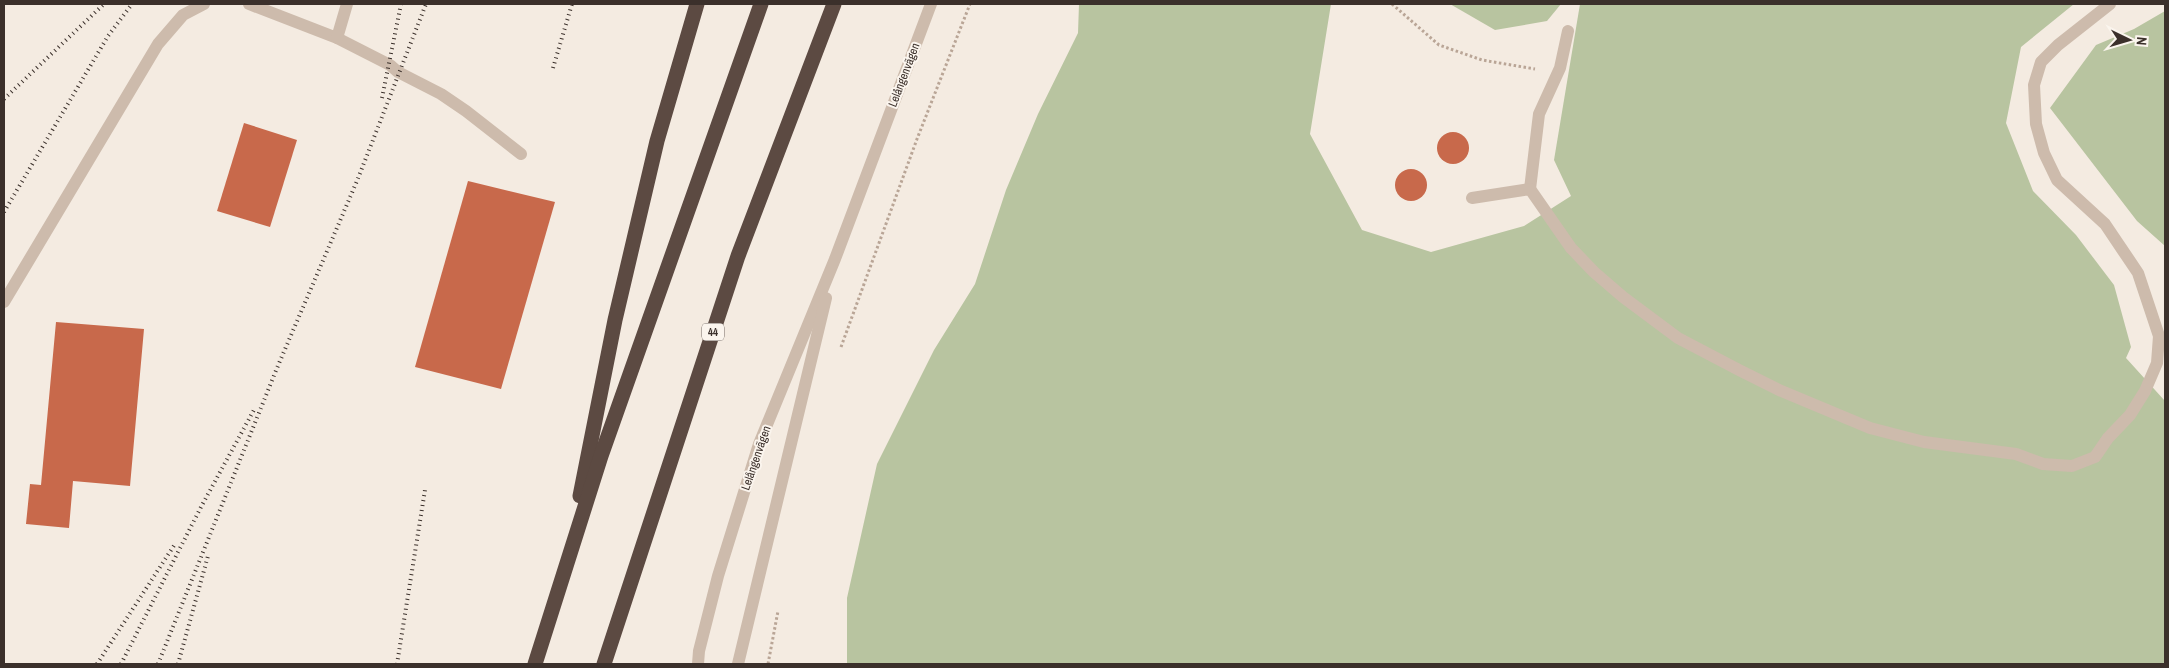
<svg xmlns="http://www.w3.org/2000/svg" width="2169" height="668" font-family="'Archivo Narrow',sans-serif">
  <rect width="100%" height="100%" fill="#f4ebe1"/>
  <g fill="#b8c4a0">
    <path d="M1079 4H1331L1310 134 1362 230 1431 252 1524 226 1571 196 1554 160 1580 4H2074L2021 47 2006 123 2033 191 2076 235 2114 285 2131 347 2126 358 2165 401V664H847V598L877 464 934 350 975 284 1006 190 1038 114 1078 33Z"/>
    <path d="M1450 4H1561L1547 21 1495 30Z"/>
    <path d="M2165 11V246L2137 221 2050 108 2096 45 2134 29Z"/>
  </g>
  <g fill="#c8694b">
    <path d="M244 123 297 140 270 227 217 211Z"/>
    <circle cx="1453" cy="148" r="16"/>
    <circle cx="1411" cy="185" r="16"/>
    <path d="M468 181 555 202 501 389 415 367Z"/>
    <path d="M56 322 144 329 130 486 73 481 69 528 26 524 30 484 41 485Z"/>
  </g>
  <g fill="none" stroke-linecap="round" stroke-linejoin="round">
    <g stroke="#b9a596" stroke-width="3" stroke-dasharray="2.5 2.5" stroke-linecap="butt">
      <path d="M1392 4 1439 45 1482 60 1535 69"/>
      <path d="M841 347 917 139 970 4"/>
      <path d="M768 664 778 611"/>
    </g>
    <g stroke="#cdbbac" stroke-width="12">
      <path d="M249 4 337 38 390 65 398 72 441 94 466 111 521 154"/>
      <path d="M337 38 347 4"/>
      <path d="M1530 189 1539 114 1560 68 1568 31"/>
      <path d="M1472 198 1530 189 1571 248 1594 272 1623 297 1678 338 1739 370 1779 390 1870 428 1924 442 2016 454 2043 464 2072 466 2095 457 2108 438 2130 415 2145 391 2157 363 2159 336 2138 273 2105 224 2057 180 2044 153 2036 124 2034 85 2041 62 2058 45 2110 4"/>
      <path d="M4 302 158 44 183 15 204 4"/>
      <path d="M698 664 699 651 718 576 759 444 835 259 931 4"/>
      <path d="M738 664 826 298"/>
    </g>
    <g stroke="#5c4a42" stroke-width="15">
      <path d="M580 496 615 320 657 141 697 4"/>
      <path d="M535 664 601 456 761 4"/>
      <path d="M604 664 738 256 834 4"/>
    </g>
    <g stroke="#3b302b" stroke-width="4" stroke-dasharray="1 4" stroke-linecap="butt">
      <path d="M553 68 572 4"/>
      <path d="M382 98 401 4"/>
      <path d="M4 99 104 4"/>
      <path d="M4 212 108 36 132 4"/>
      <path d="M97 664 175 544"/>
      <path d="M121 664 201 507 255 408"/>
      <path d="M158 664 277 368 357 181 426 4"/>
      <path d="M178 664 208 556"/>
      <path d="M397 664 425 490"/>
    </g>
  </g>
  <g text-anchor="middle" stroke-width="4" stroke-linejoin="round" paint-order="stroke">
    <rect fill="#fbf5ee" stroke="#756b66" stroke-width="1" x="702" y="323.5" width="22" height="17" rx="4"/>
    <g font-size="11" font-weight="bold" fill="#3b302b">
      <text x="713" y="336">44</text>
    </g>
    <g font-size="12" fill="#3b302b" stroke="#fbf5ee">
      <text transform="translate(904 75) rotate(-69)" y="4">Lelångenvägen</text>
      <text transform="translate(756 458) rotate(-71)" y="4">Lelångenvägen</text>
    </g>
  </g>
  <rect width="2169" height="668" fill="none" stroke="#3b302b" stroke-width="10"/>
  <g transform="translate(2129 40) rotate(95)" stroke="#fbf5ee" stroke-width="4" paint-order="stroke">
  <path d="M0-4L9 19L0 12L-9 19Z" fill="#3b302b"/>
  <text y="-8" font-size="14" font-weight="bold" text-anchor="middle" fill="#3b302b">N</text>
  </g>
</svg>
